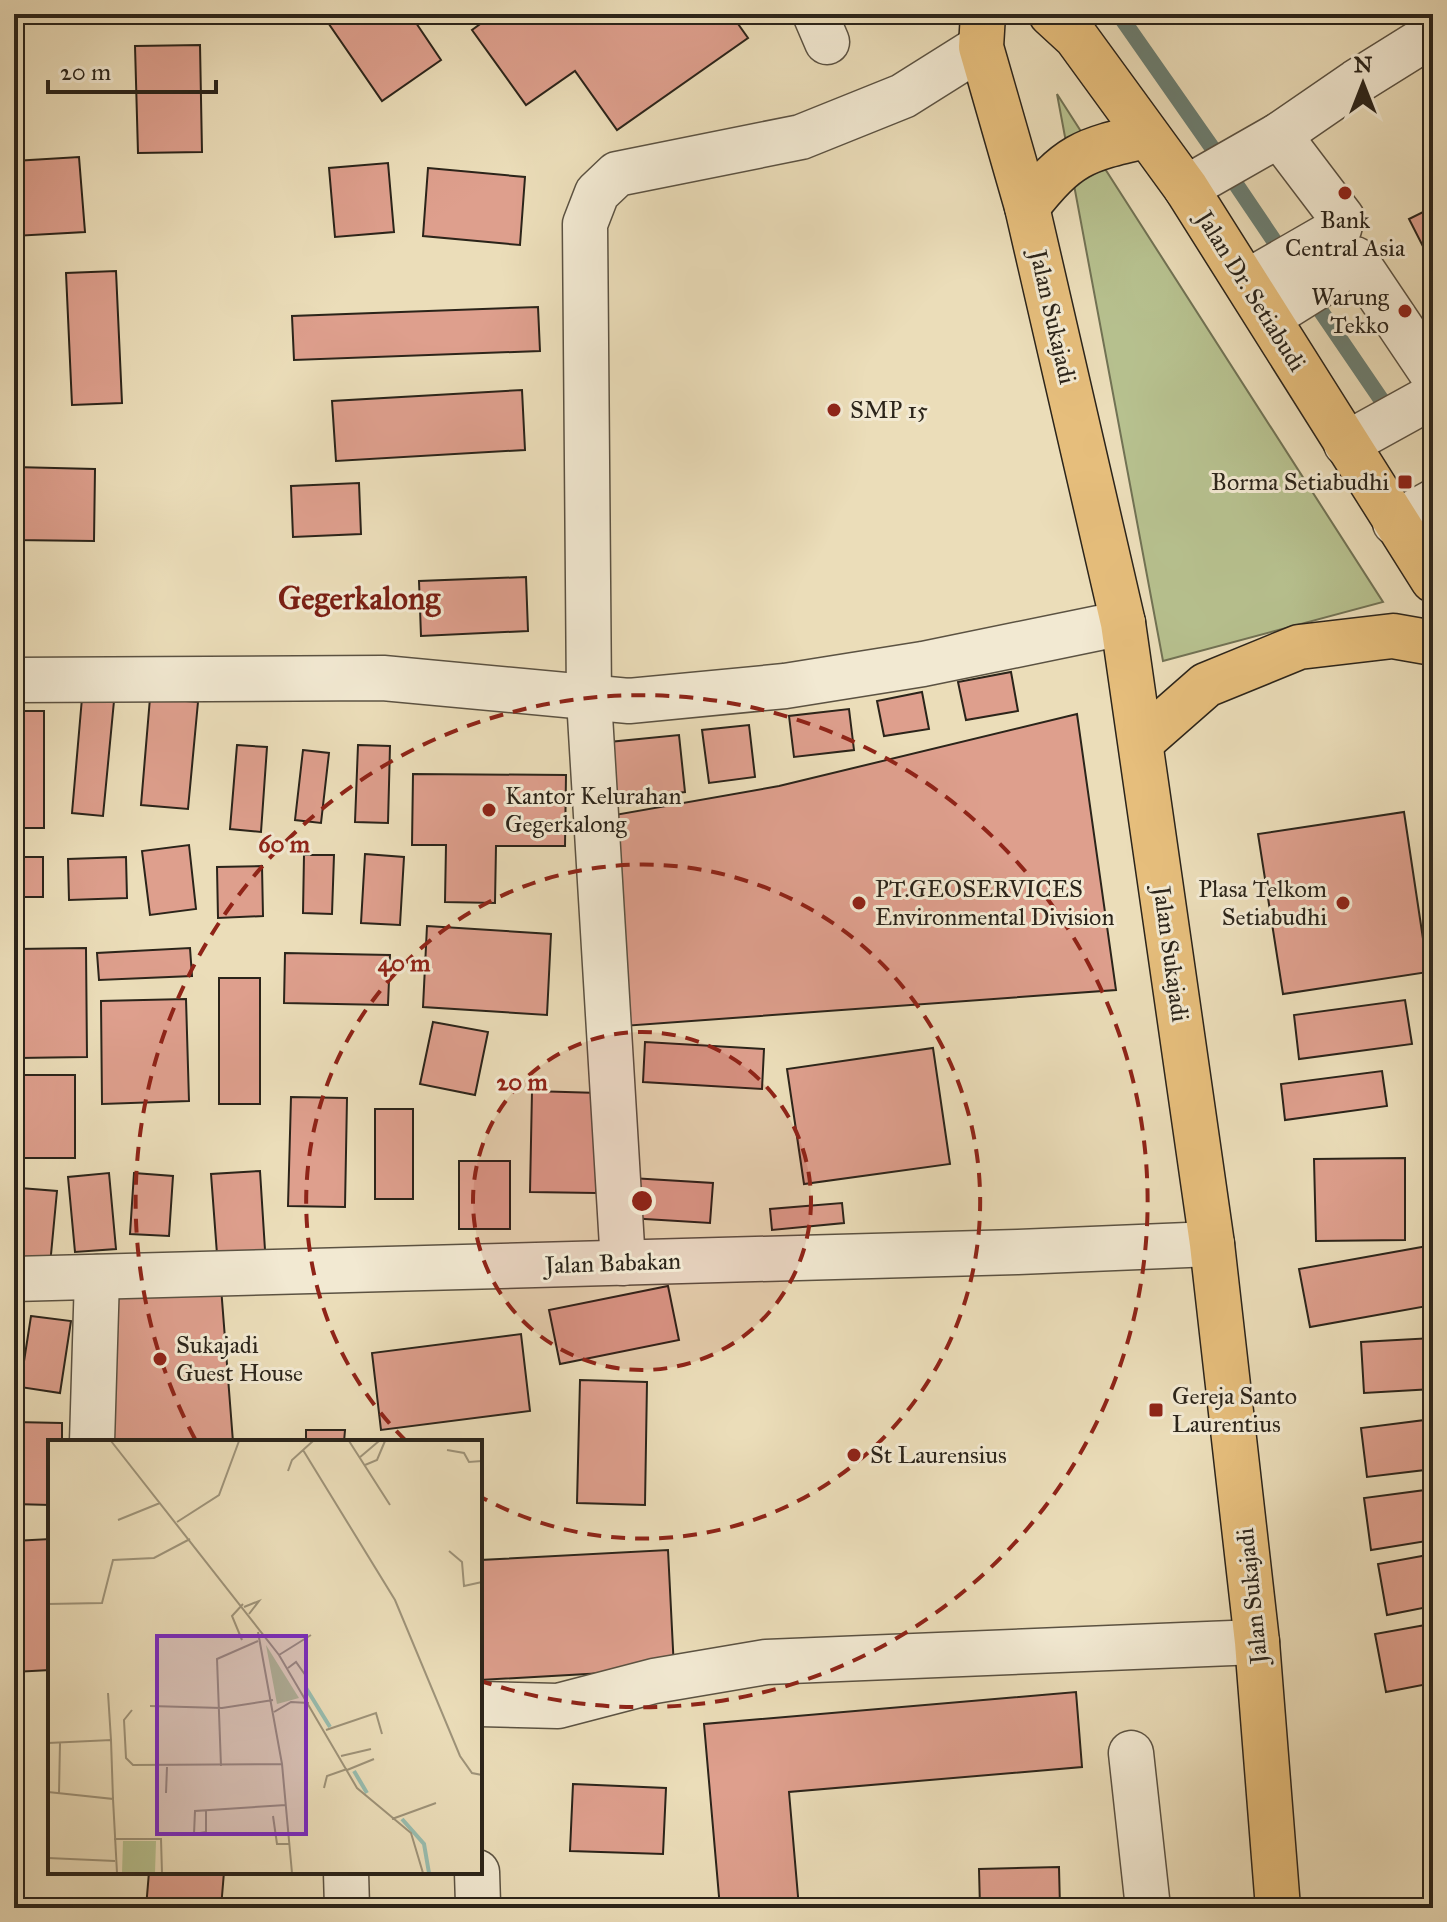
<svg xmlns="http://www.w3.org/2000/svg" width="1447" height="1922" font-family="'IM FELL Great Primer',serif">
  <rect width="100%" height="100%" fill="#ebddb9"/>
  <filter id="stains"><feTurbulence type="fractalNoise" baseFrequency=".0025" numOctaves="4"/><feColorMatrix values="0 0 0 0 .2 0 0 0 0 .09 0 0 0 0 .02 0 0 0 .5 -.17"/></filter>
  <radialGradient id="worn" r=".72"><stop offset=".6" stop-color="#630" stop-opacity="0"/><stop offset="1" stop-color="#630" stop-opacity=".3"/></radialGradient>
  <path fill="#b7c18f" stroke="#717254" stroke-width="2" d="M1057 94 1383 602 1163 661Z"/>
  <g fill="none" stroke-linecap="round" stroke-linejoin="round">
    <g stroke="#6c7f73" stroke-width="16">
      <path d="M1120 16 1220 159"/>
      <path d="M1227 171 1281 251"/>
      <path d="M1314 301 1391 414"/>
    </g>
  </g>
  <g fill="#de9f8d" stroke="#2b241a" stroke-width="2">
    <path d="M322 14H410L441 60 382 101Z"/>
    <path d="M494 14H731L748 38 617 130 575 71 526 105 472 30Z"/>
    <path d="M200 45 202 152 138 153 135 46Z"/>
    <path d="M79 157 85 232 14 236V161Z"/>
    <path d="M388 163 394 232 335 237 329 168Z"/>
    <path d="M428 168 525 177 520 245 423 236Z"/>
    <path d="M1433 207V266L1409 219Z"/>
    <path d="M116 271 122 403 72 405 66 273Z"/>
    <path d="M538 307 540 351 294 360 292 316Z"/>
    <path d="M522 390 525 450 336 461 332 401Z"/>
    <path d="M14 467 95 469 94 541 14 540Z"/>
    <path d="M359 483 361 534 293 537 291 486Z"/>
    <path d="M526 577 528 631 421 636 419 581Z"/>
    <path d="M1011 672 1018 711 966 720 958 682Z"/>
    <path d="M922 692 929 729 884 736 877 701Z"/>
    <path d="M82 698 114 701 103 816 72 813Z"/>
    <path d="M150 698 198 702 188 809 141 805Z"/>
    <path d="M849 709 854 750 794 757 789 716Z"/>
    <rect x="14" y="711" width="30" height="117"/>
    <path d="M1077 714 1116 990 623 1026 609 816 779 786Z"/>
    <path d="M749 725 755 777 709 783 702 730Z"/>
    <path d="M679 735 685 792 604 801 599 743Z"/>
    <path d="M237 745 267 747 261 832 230 829Z"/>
    <path d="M358 745 390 746 388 823 355 822Z"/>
    <path d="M303 750 329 753 321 823 295 820Z"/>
    <path d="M413 774 566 775 565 846H496L495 903 445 902 446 845H412Z"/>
    <path d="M1404 812 1428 972 1283 994 1258 834Z"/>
    <path d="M189 845 196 909 150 915 142 851Z"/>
    <path d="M365 854 404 857 400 925 361 923Z"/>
    <path d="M304 855H334L332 914 303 913Z"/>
    <rect x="14" y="857" width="29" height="40"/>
    <path d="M126 857 127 898 69 900 68 859Z"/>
    <path d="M262 866 263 916 218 918 217 867Z"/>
    <path d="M427 926 551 934 547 1015 423 1007Z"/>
    <path d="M86 948 87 1057 19 1058 17 949Z"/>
    <path d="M190 948 192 976 99 980 97 953Z"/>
    <path d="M285 953 390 955 388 1005 284 1003Z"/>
    <rect x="219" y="978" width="41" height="126"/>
    <path d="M186 999 189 1101 102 1104 101 1001Z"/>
    <path d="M1405 1000 1412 1044 1299 1059 1294 1015Z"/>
    <path d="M433 1022 488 1032 475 1095 420 1084Z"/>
    <path d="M645 1042 764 1049 762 1089 643 1082Z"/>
    <path d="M933 1048 950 1164 804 1184 787 1069Z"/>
    <path d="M1382 1071 1387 1106 1285 1120 1281 1084Z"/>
    <rect x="17" y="1075" width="58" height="83"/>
    <path d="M532 1091 599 1093 596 1193 530 1192Z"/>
    <path d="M291 1097 347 1098 345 1207 288 1206Z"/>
    <rect x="375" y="1109" width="38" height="90"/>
    <path d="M1405 1158V1240L1316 1241 1314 1159Z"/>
    <rect x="459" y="1161" width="51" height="68"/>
    <path d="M260 1171 265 1250 217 1254 211 1174Z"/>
    <path d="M109 1173 116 1249 75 1252 68 1177Z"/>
    <path d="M134 1173 173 1176 169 1236 130 1234Z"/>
    <path d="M631 1178 713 1183 710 1223 629 1218Z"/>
    <path d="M20 1188 57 1191 50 1265 14 1263Z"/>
    <path d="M842 1203 844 1223 772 1230 770 1209Z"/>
    <path d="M1433 1245V1305L1310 1327 1299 1269Z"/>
    <path d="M220 1274 233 1442H92L97 1277Z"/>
    <path d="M668 1286 679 1340 560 1364 549 1310Z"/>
    <path d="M31 1316 71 1321 60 1393 20 1387Z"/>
    <path d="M521 1334 530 1411 381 1430 372 1353Z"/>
    <path d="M1433 1338V1389L1364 1393 1361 1342Z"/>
    <path d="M580 1380 647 1382 645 1505 577 1503Z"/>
    <path d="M1433 1419V1469L1367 1477 1361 1428Z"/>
    <path d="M14 1422 62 1423V1442H50V1505L14 1504Z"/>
    <path d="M306 1430H345L344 1442H306Z"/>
    <path d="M1433 1489V1540L1371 1550 1364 1498Z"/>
    <path d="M50 1539V1670L14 1672V1541Z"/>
    <path d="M668 1550 674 1669 480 1680V1560Z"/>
    <path d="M1433 1554V1606L1387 1615 1378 1564Z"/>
    <path d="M1431 1624 1433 1683 1386 1692 1375 1634Z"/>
    <path d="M1076 1692 1082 1767 789 1792 799 1908H720L704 1724Z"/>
    <path d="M573 1784 666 1788 663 1854 570 1851Z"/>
    <path d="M1059 1867 1060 1908H980L979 1869Z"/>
    <path d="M149 1872H224L221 1908H146Z"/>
  </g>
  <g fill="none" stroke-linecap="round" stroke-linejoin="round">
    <defs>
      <g id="minor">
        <path d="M815 14 827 42"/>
        <path d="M1186 188 1279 135 1356 82 1433 34"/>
        <path d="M1247 282 1339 229 1342 218 1279 135"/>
        <path d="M1269 317 1317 287 1355 259 1433 375"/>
        <path d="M1346 444 1433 396"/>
        <path d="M1395 523 1433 502"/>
        <path d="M14 680 383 678 629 701 785 686 923 664 1123 623"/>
        <path d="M623 1263 589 699 585 224 597 193 617 174 801 137 903 96 981 47"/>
        <path d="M14 1279 1018 1252 1212 1244"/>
        <path d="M92 1442 97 1277"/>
        <path d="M480 1704 558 1706 654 1681 766 1662 1257 1642"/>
        <path d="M1131 1753 1148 1908"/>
        <path d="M346 1872 347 1908"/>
        <path d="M475 1908 478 1904 477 1872"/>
      </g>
      <g id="major">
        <path d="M983 14 981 47 1027 207 1123 623 1212 1244 1257 1642 1278 1908"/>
        <path d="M1051 14 1076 37 1186 188 1433 580"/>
        <path d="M1027 207C1068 155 1082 150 1146 136"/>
        <path d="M1141 742 1206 685 1299 647 1393 636 1433 643"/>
      </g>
    </defs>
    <use href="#minor" stroke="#5b5242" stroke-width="47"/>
    <use href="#major" stroke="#2b241a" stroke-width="47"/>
    <use href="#minor" stroke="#f2e9d2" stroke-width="44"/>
    <use href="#major" stroke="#e6be7c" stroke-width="44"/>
  </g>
  <circle cx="642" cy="1201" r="169" fill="#8f2418" fill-opacity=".12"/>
  <g fill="none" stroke="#8f2418" stroke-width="4" stroke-dasharray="14 10">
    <circle cx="642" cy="1201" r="169"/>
    <path d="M406 1441A337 337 0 1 1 481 1497"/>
    <path d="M195 1439A506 506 0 1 1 481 1681"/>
  </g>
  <g fill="#8f2418" stroke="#f2e9d2" stroke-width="3">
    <circle cx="1345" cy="193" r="8"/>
    <circle cx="1405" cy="311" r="8"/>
    <circle cx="834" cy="410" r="8"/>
    <rect x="1397" y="474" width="16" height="16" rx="4"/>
    <circle cx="489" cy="810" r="8"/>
    <circle cx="859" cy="903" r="8"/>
    <circle cx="1343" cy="903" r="8"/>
    <circle cx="160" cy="1359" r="8"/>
    <rect x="1148" y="1402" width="16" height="16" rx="4"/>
    <circle cx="854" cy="1455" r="8"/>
  </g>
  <g text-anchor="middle" stroke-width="6" stroke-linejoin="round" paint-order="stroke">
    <g font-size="24" fill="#2b241a" stroke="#f2e9d2" text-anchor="start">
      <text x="1345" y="228" text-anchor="middle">Bank<tspan x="1345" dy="28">Central Asia</tspan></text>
      <text x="1389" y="305" text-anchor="end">Warung<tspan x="1389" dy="28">Tekko</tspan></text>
      <text x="850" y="418">SMP 15</text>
      <text x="1389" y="490" text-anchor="end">Borma Setiabudhi</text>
      <text x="505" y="804">Kantor Kelurahan<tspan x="505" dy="28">Gegerkalong</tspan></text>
      <text x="875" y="897">PT.GEOSERVICES<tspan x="875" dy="28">Environmental Division</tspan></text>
      <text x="1327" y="897" text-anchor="end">Plasa Telkom<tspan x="1327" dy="28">Setiabudhi</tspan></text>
      <text x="176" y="1353">Sukajadi<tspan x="176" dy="28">Guest House</tspan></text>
      <text x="1172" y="1404">Gereja Santo<tspan x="1172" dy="28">Laurentius</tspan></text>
      <text x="870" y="1463">St Laurensius</text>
    </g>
    <g font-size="24" fill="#2b241a" stroke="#f2e9d2">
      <text transform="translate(1251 291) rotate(58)" y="8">Jalan Dr. Setiabudi</text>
      <text transform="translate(1053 317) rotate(77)" y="8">Jalan Sukajadi</text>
      <text transform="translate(1171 954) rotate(82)" y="8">Jalan Sukajadi</text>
      <text transform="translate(613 1263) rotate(-2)" y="8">Jalan Babakan</text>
      <text transform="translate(1252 1596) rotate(-96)" y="8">Jalan Sukajadi</text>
    </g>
    <g font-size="32" font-weight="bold" fill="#7a1f14" stroke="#f2e9d2">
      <text x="359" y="609">Gegerkalong</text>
    </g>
  </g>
  <g transform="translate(48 1440)">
    <rect width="434" height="434" fill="#ebddb9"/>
    <path d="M218 205 251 258 229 264ZM75 401H108L107 433H74Z" fill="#b7c18f"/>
    <path fill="none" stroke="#98bcae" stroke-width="4" d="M258 248 282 287M306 331 319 353M354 379 376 404 381 433"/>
    <path fill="none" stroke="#9e9379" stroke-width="2" d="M63 1 231 215 309 348 363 393 375 433M301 1 342 65M255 10 347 160 412 316 424 333 434 335M399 10 416 13 421 22 434 21M311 18 331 1M317 25 329 20 337 1M240 31 244 20 265 1M70 80 112 63M129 82 171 55 191 1M401 111 414 122 416 146 434 142M0 164 54 163 65 120 106 118 142 99M196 167 211 161 201 174M210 192 234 324 244 433M194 200 184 176 195 164M231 215 263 195M240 228 248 222 258 236M60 253 63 300M102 266 174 268 225 260M84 270 76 280 78 318 85 325 234 324M226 272 243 262 261 263M278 290 328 273 334 294M0 303 63 300 65 359M293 316 323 309M173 326 169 219 210 201M299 330 326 319M276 348 279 336 299 329M0 352 65 359 69 433M11 353 12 303M118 353 119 327M158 371V392L146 394 147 371 238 365M225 376 229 404H241M344 379 388 363M66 399H113L114 433M0 418 67 421"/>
    <path fill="#7b2cbf" fill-opacity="0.15" stroke="#7b2cbf" stroke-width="4" d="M109 196H258V394H109Z"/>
    <rect width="434" height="434" fill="none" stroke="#2b241a" stroke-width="4"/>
  </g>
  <circle cx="642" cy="1201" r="12" fill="#8f2418" stroke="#f2e9d2" stroke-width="4"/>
  <g font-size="24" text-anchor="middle" font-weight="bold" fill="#8f2418" stroke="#f2e9d2" stroke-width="6" stroke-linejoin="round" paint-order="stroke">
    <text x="284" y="852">60 m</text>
    <text x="404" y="971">40 m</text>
    <text x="522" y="1090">20 m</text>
  </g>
  <rect width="1447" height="1922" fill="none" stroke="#ebddb9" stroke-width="48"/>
  <rect x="16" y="16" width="1415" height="1890" fill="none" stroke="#2b241a" stroke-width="4"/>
  <rect x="24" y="24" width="1399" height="1874" fill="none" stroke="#2b241a" stroke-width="2"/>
  <g transform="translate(1363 84)" stroke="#f2e9d2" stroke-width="6" paint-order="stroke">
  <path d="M0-6L14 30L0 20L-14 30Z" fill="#2b241a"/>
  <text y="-12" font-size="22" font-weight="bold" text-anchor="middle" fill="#2b241a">N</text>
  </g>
  <path d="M48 80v12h168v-12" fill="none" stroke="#2b241a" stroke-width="4"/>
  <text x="60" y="80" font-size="24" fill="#2b241a" stroke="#f2e9d2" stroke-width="6" paint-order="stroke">20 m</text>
  <rect width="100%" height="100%" filter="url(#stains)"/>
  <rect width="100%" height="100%" fill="url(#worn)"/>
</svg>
